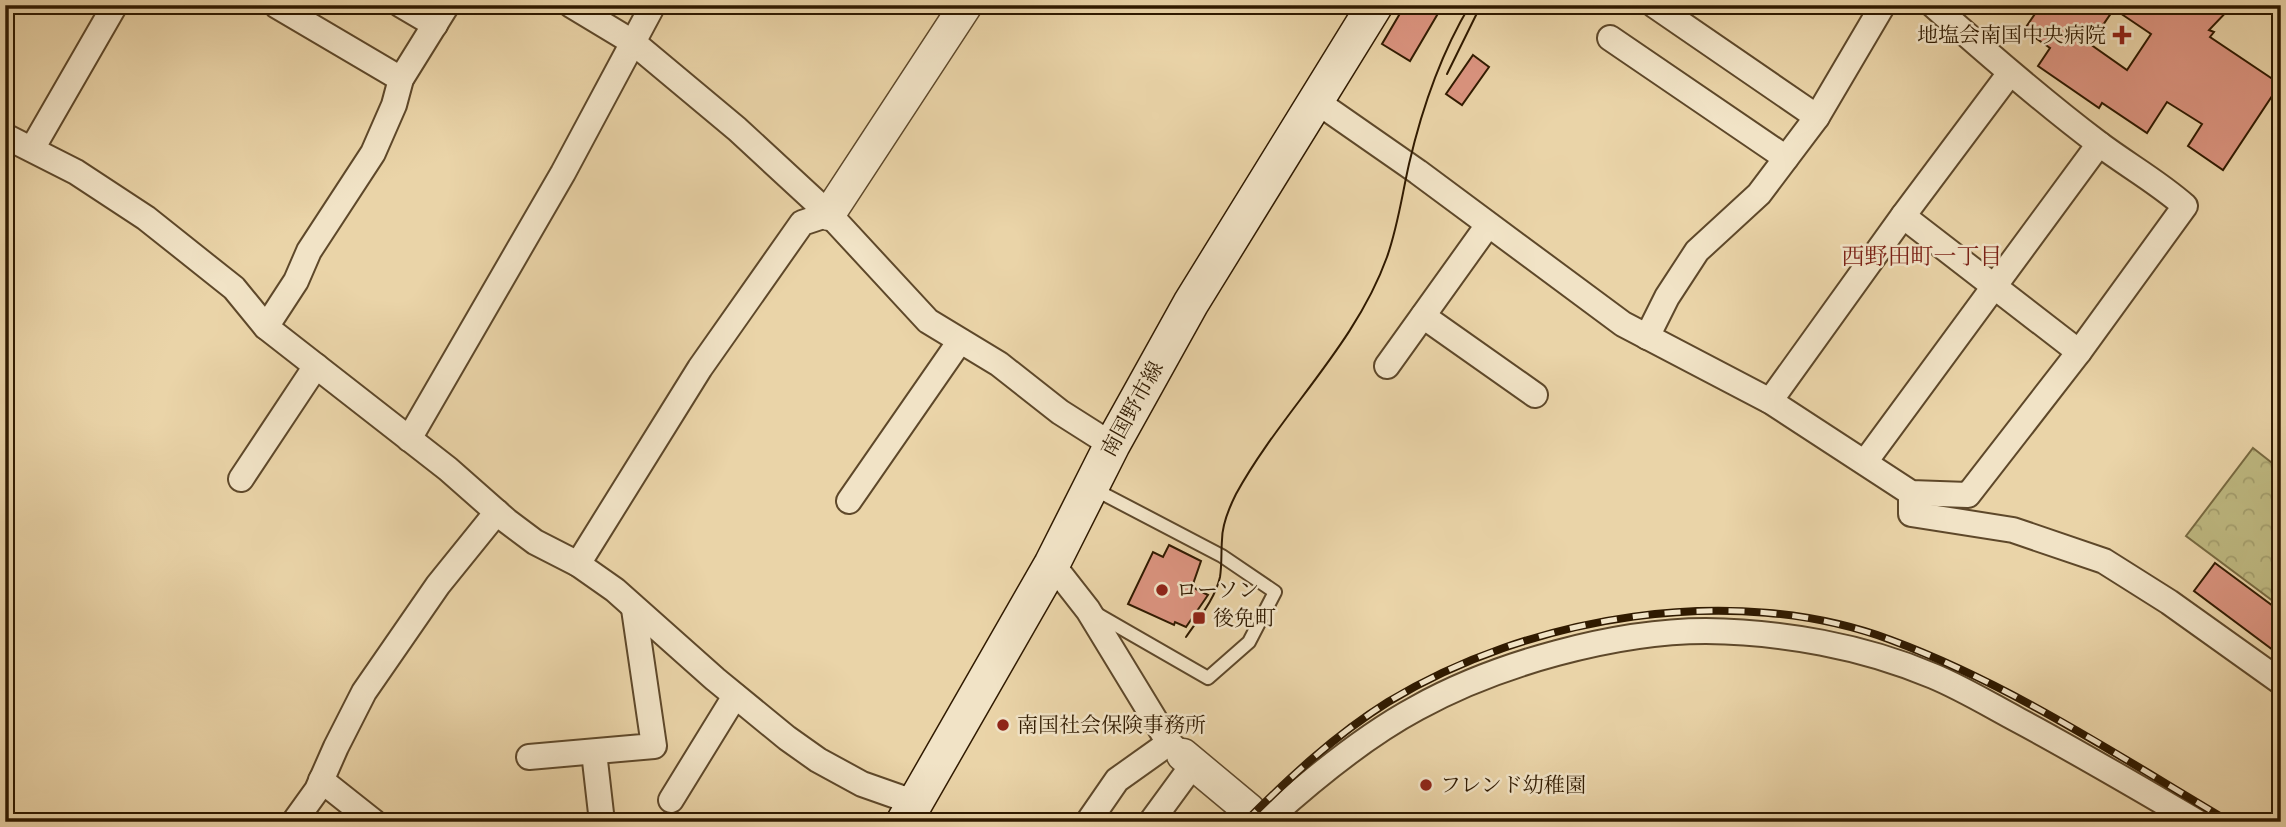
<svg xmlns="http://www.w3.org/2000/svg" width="2286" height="827" font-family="Alegreya,'Noto Serif JP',serif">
  <defs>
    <pattern id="park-crowns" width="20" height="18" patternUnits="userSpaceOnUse" patternTransform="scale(1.75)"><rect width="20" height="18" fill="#bfba82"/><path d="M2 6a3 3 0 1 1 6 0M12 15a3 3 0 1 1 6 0" fill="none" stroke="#a49f6e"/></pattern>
  </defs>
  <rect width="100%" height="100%" fill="#ead4a8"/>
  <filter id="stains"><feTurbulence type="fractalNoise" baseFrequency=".00286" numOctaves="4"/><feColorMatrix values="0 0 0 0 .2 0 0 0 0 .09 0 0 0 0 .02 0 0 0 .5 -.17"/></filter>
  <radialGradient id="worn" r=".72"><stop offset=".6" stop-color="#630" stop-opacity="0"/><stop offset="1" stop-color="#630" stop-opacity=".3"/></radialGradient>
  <path fill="url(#park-crowns)" stroke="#786a41" stroke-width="2" d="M2253 448 2281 470V607L2186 536Z"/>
  <g fill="#dc9480" stroke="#301a00" stroke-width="2" fill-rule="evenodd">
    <path d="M1405 5H1443L1410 61 1382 44Z"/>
    <path d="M2041 5H2233L2209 30 2214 32 2210 37 2280 84 2223 170 2188 146 2202 124 2167 102 2147 133 2102 103 2099 108 2038 66 2050 48 2024 30ZM2114 9 2151 34 2127 70 2090 44Z"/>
    <path d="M1473 55 1489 67 1462 105 1446 94Z"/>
    <path d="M1169 545 1201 561 1192 587 1208 595 1186 627 1175 622 1174 625 1128 604 1153 552 1163 557Z"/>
    <path d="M2215 563 2281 612V656L2194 591Z"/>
  </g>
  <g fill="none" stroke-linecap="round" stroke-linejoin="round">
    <defs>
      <path id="service" d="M1094 489 1222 556 1275 592 1249 642 1208 678 1095 613"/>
      <g id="minor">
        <path d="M401 5 435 25"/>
        <path d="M571 5 634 43 737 129 829 214 928 321 999 364 1060 412 1112 445"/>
        <path d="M1654 5 1817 117"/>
        <path d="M277 6 401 79"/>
        <path d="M1610 38 1786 158"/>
        <path d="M1316 101 1418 172 1623 324 1770 401 1911 493 1968 495 2079 352 2185 206C2158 182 2127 165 2098 143 2041 100 1987 53 1933 5"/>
        <path d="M5 136 76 172 146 218 234 288 266 327 448 469 507 521 535 542 578 564 615 590 715 679 787 738 818 760 862 784 916 803"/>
        <path d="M32 149 115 5"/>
        <path d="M1903 216 2079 352"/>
        <path d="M1423 316 1535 395"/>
        <path d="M266 327 296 281 309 251 373 153 394 105 401 79 447 5"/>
        <path d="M1647 337 1667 297 1697 251 1759 194 1817 117 1883 5"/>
        <path d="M1387 366 1488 225"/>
        <path d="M1770 401 1903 216 2010 73"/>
        <path d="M409 439 563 173 653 5"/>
        <path d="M1865 462 2099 144"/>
        <path d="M241 479 316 366"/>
        <path d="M1911 493V514L2013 530 2104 561 2169 602 2281 682"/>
        <path d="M849 501 960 341"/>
        <path d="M578 564 700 368 802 223 829 214"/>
        <path d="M1052 564 1088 610 1169 743"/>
        <path d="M594 752 602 822"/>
        <path d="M529 757 654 746 634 609"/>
        <path d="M321 780 374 822"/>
        <path d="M671 800 735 696"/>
        <path d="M294 822 317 790 336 747 364 692 438 585 497 512"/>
        <path d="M1088 822 1117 780 1169 743 1180 753"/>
        <path d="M1151 822 1192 766"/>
        <path d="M1265 822C1310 781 1363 737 1417 708 1496 664 1615 631 1706 631 1782 632 1863 646 1933 676 1962 688 1990 705 2018 720 2078 752 2137 787 2197 822"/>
      </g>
      <g id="tertiary">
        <path d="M829 214 966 5"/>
        <path d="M1183 755 1249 810 1255 822"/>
      </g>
      <path id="secondary" d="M904 822 1052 564 1112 445 1191 303 1375 5"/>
    </defs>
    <use href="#service" stroke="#5e482a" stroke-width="16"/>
    <use href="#minor" stroke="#5e482a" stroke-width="28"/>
    <use href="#tertiary" stroke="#5e482a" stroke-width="35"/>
    <use href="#secondary" stroke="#301a00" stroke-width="38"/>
    <use href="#service" stroke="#f1e3c6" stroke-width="12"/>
    <use href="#minor" stroke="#f1e3c6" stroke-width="24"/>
    <use href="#tertiary" stroke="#f1e3c6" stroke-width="32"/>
    <use href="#secondary" stroke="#f1e3c6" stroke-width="35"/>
    <g stroke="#301a00" stroke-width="2">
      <path d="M1447 74 1481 5"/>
      <path d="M1186 637C1199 618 1215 599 1220 577 1222 564 1221 552 1222 540 1222 524 1229 508 1236 494 1281 412 1355 346 1387 257 1398 226 1402 195 1409 164 1422 108 1440 55 1470 5"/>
    </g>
    <defs>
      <path id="rail" d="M1245 822C1289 778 1335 735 1388 702 1529 616 1734 581 1891 640 2012 685 2120 757 2230 822"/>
    </defs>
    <use href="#rail" stroke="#301a00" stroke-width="8"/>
    <use href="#rail" stroke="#f1e3c6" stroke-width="5" stroke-dasharray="16" stroke-linecap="butt"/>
  </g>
  <g fill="#8f2418" stroke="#f1e3c6" stroke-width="2.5">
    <path d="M2118.5 24.5h7v7h7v7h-7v7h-7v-7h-7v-7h7z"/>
    <circle cx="1162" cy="590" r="7"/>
    <rect x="1192" y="611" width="14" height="14" rx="3.5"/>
    <circle cx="1003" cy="725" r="7"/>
    <circle cx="1426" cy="785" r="7"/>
  </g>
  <g text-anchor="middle" stroke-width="5" stroke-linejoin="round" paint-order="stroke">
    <g font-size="21" fill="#301a00" stroke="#f1e3c6" text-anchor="start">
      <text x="2106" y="42" text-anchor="end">地塩会南国中央病院</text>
      <text x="1176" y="597">ローソン</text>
      <text x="1213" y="625">後免町</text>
      <text x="1017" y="732">南国社会保険事務所</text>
      <text x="1440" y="792">フレンド幼稚園</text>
    </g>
    <g font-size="21" fill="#301a00" stroke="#f1e3c6">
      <text transform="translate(1132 409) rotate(-61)" y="7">南国野市線</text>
    </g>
    <g font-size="23" fill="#7a1f14" stroke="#f1e3c6">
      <text x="1922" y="264">西野田町一丁目</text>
    </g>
  </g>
  <rect width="2286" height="827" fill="none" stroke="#ead4a8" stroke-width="28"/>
  <rect x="7" y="7" width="2272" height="813" fill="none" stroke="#301a00" stroke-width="3.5"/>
  <rect x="14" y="14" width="2258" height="799" fill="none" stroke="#301a00" stroke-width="2"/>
  <rect width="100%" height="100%" filter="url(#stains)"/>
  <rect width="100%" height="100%" fill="url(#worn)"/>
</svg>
